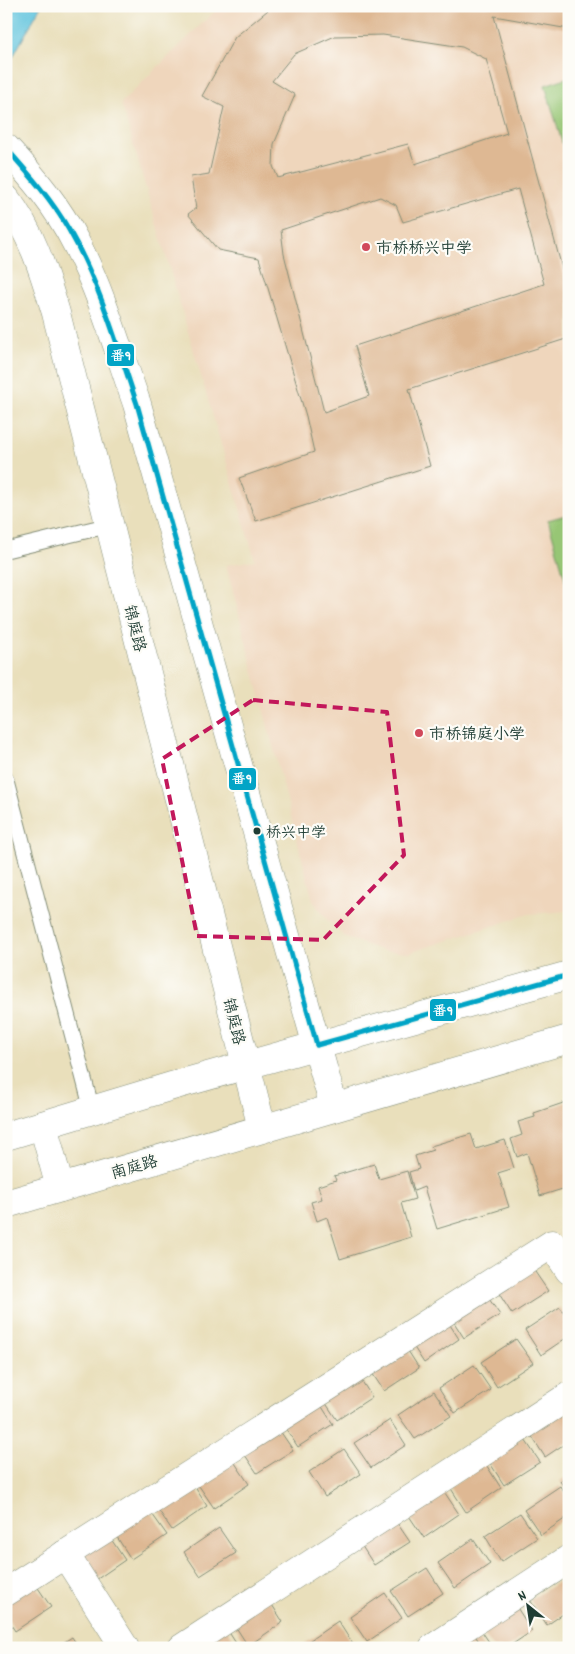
<svg xmlns="http://www.w3.org/2000/svg" width="575" height="1654" font-family="Dekko,'LXGW WenKai TC',sans-serif">
  <rect width="100%" height="100%" fill="#fdfcf7"/>
  <filter id="ink" filterUnits="userSpaceOnUse"><feTurbulence type="fractalNoise" baseFrequency=".02" numOctaves="2"/><feDisplacementMap in="SourceGraphic" scale="10" xChannelSelector="R" yChannelSelector="G"/><feConvolveMatrix kernelMatrix="1 2 1 2 8 2 1 2 1" color-interpolation-filters="sRGB"/></filter>
  <filter id="wash" filterUnits="userSpaceOnUse"><feTurbulence type="fractalNoise" baseFrequency=".0096" numOctaves="4" result="noise"/><feDisplacementMap in="SourceGraphic" scale="20" xChannelSelector="R" yChannelSelector="G"/><feGaussianBlur stdDeviation="1.12" result="paint"/><feColorMatrix in="noise" values="0 0 0 0 0 0 0 0 0 0 0 0 0 0 0 0 0 1.4 0 .05"/><feComposite in="paint" operator="in"/></filter>
  <g filter="url(#wash)">
    <rect width="100%" height="100%" fill="#e9dfbb"/>
    <path fill="#efd6bc" d="M220 6H569V911L529 914 409 953 384 951 346 938 329 922 313 901 226 565 255 560 121 103Z"/>
    <g fill="#97c674" stroke="#5b8254">
      <path d="M569 77V166L545 85Z"/>
      <path d="M569 514V592L548 520Z"/>
    </g>
    <path fill="#60c4de" stroke="#408089" d="M6 6H41L6 69Z"/>
    <g id="blocks">
      <g fill="#deb893" fill-rule="evenodd">
        <path d="M273 6H569V29L494 16 569 294V338L409 389 430 466 256 521 239 478 314 452 306 416 259 258 218 250 188 214 196 208 191 177 209 174 224 107 202 96 235 37ZM383 35 462 47 486 59 507 133 415 164 408 144 278 178 273 166 274 144 295 95 272 81 294 54 335 36ZM518 189 544 284 355 346 369 396 324 412 284 254 281 230 380 197 396 205 403 222Z"/>
        <path d="M569 1101V1187L540 1196 527 1153 517 1157 511 1139 522 1135 518 1122 535 1117 534 1113Z"/>
        <path d="M471 1134 476 1149 505 1140 514 1168 498 1173 509 1207 437 1229 424 1187 414 1191 409 1172 419 1169 415 1156 433 1150 431 1146Z"/>
        <path d="M374 1164 379 1179 407 1171 415 1199 401 1203 411 1237 340 1259 327 1217 317 1221 311 1202 322 1199 318 1186 336 1180 334 1176Z"/>
        <path d="M531 1266 548 1291 512 1314 496 1289Z"/>
        <path d="M483 1290 500 1315 464 1338 448 1313Z"/>
        <path d="M560 1307 569 1320V1336L541 1355 525 1330Z"/>
        <path d="M443 1314 459 1339 424 1363 408 1338Z"/>
        <path d="M516 1339 533 1363 497 1387 481 1362Z"/>
        <path d="M403 1343 419 1368 384 1391 368 1367Z"/>
        <path d="M474 1365 491 1390 455 1413 439 1388Z"/>
        <path d="M356 1372 372 1397 337 1420 321 1396Z"/>
        <path d="M434 1391 451 1416 415 1439 398 1415Z"/>
        <path d="M317 1399 333 1424 298 1447 282 1423Z"/>
        <path d="M564 1409 569 1416V1441L545 1457 529 1432Z"/>
        <path d="M390 1420 406 1445 371 1468 354 1443Z"/>
        <path d="M276 1425 293 1450 257 1473 241 1449Z"/>
        <path d="M523 1437 540 1462 504 1485 488 1460Z"/>
        <path d="M344 1449 361 1474 325 1497 309 1472Z"/>
        <path d="M233 1460 249 1484 214 1508 197 1483Z"/>
        <path d="M485 1463 501 1488 466 1512 450 1487Z"/>
        <path d="M569 1475V1495L560 1481Z"/>
        <path d="M191 1481 207 1506 172 1530 155 1505Z"/>
        <path d="M560 1486 569 1500V1516L541 1535 524 1510Z"/>
        <path d="M443 1490 459 1514 424 1538 407 1513Z"/>
        <path d="M150 1511 167 1535 131 1559 115 1534Z"/>
        <path d="M520 1513 537 1538 501 1562 485 1536Z"/>
        <path d="M393 1517 410 1542 374 1565 358 1540Z"/>
        <path d="M219 1528 236 1553 200 1576 184 1552Z"/>
        <path d="M109 1536 125 1560 90 1584 74 1559Z"/>
        <path d="M473 1539 490 1564 455 1588 438 1563Z"/>
        <path d="M427 1568 443 1593 408 1616 391 1591Z"/>
        <path d="M566 1577 569 1581V1610L547 1625 530 1600Z"/>
        <path d="M34 1582 51 1607 15 1631 6 1617V1601Z"/>
        <path d="M385 1593 402 1618 367 1642 350 1617Z"/>
        <path d="M267 1597 283 1622 248 1646 232 1621Z"/>
        <path d="M516 1606 532 1631 507 1648H493L481 1630Z"/>
        <path d="M338 1621 354 1646 351 1648H305L303 1645Z"/>
        <path d="M225 1626 239 1648H192Z"/>
        <path d="M473 1632 483 1648H449Z"/>
        <path d="M72 1637 79 1648H55Z"/>
      </g>
    </g>
  </g>
  <g filter="url(#ink)">
    <use href="#blocks" fill-opacity="0" stroke="#848e78" stroke-width="1"/>
    <g fill="none" stroke-linecap="round" stroke-linejoin="round">
      <defs>
        <g id="service">
          <path d="M6 550 110 525"/>
          <path d="M6 780 92 1110"/>
        </g>
        <g id="minor">
          <path d="M6 148C33 177 58 207 76 243 101 291 119 353 137 404L334 1107"/>
          <path d="M6 199C32 232 44 273 56 313L262 1128"/>
          <path d="M65 1554 125 1648"/>
          <path d="M6 1592 552 1244 569 1270"/>
          <path d="M182 1648 569 1396"/>
          <path d="M433 1648 569 1559"/>
        </g>
        <g id="tertiary">
          <path d="M43 1125 60 1188"/>
          <path d="M6 1136 172 1086 569 975"/>
          <path d="M6 1204 569 1039"/>
        </g>
      </defs>
      <use href="#service" stroke="#848e78" stroke-width="17"/>
      <use href="#minor" stroke="#848e78" stroke-width="29"/>
      <use href="#tertiary" stroke="#848e78" stroke-width="29"/>
      <use href="#service" stroke="#fff" stroke-width="15"/>
      <use href="#minor" stroke="#fff" stroke-width="28"/>
      <use href="#tertiary" stroke="#fff" stroke-width="28"/>
      <defs>
        <g id="bus-1">
          <path d="M6 148C29 174 52 200 69 230 100 284 117 345 137 404L317 1045"/>
          <path d="M317 1045 569 975"/>
        </g>
      </defs>
      <use href="#bus-1" stroke="#fdfcf7" stroke-width="9"/>
      <use href="#bus-1" stroke="#02a4c6" stroke-width="5"/>
    </g>
  </g>
  <path fill="none" stroke="#c2185b" stroke-width="4" stroke-dasharray="10 6" stroke-linejoin="round" d="M253 700 387 712 404 855 323 940 197 936 162 759Z"/>
  <g fill="#d1495b" stroke="#fdfcf7" stroke-width="2">
    <circle cx="366" cy="247" r="5"/>
    <circle cx="419" cy="733" r="5"/>
  </g>
  <circle fill="#1f3d34" stroke="#fdfcf7" stroke-width="2" cx="257" cy="831" r="4.5"/>
  <g text-anchor="middle" stroke-width="4.5" stroke-linejoin="round" paint-order="stroke">
    <g font-size="15" fill="#1f3d34" stroke="#fdfcf7" text-anchor="start">
      <text x="266" y="837">桥兴中学</text>
    </g>
    <g font-size="16" fill="#1f3d34" stroke="#fdfcf7" text-anchor="start">
      <text x="376" y="253">市桥桥兴中学</text>
      <text x="429" y="739">市桥锦庭小学</text>
    </g>
    <g font-size="16" fill="#1f3d34" stroke="#fdfcf7">
      <text transform="translate(136 628) rotate(76)" y="6">锦庭路</text>
      <text transform="translate(235 1021) rotate(76)" y="6">锦庭路</text>
      <text transform="translate(134 1166) rotate(-16)" y="6">南庭路</text>
    </g>
  </g>
  <g stroke="#fdfcf7" stroke-width="2">
    <rect x="106" y="343" width="29" height="24" rx="5" fill="#02a4c6"/>
    <rect x="228" y="767" width="29" height="24" rx="5" fill="#02a4c6"/>
    <rect x="429" y="998" width="28" height="24" rx="5" fill="#02a4c6"/>
  </g>
  <g font-size="14" text-anchor="middle" font-weight="bold" fill="#fff">
    <text x="121" y="360">番9</text>
    <text x="242" y="783">番9</text>
    <text x="443" y="1015">番9</text>
  </g>
  <rect width="575" height="1654" fill="none" stroke="#fdfcf7" stroke-width="25"/>
  <g transform="translate(528 1606) rotate(330)" stroke="#fdfcf7" stroke-width="4" paint-order="stroke">
  <path d="M0-4L9 19L0 12L-9 19Z" fill="#1f3d34"/>
  <text y="-8" font-size="14" font-weight="bold" text-anchor="middle" fill="#1f3d34">N</text>
  </g>
</svg>
